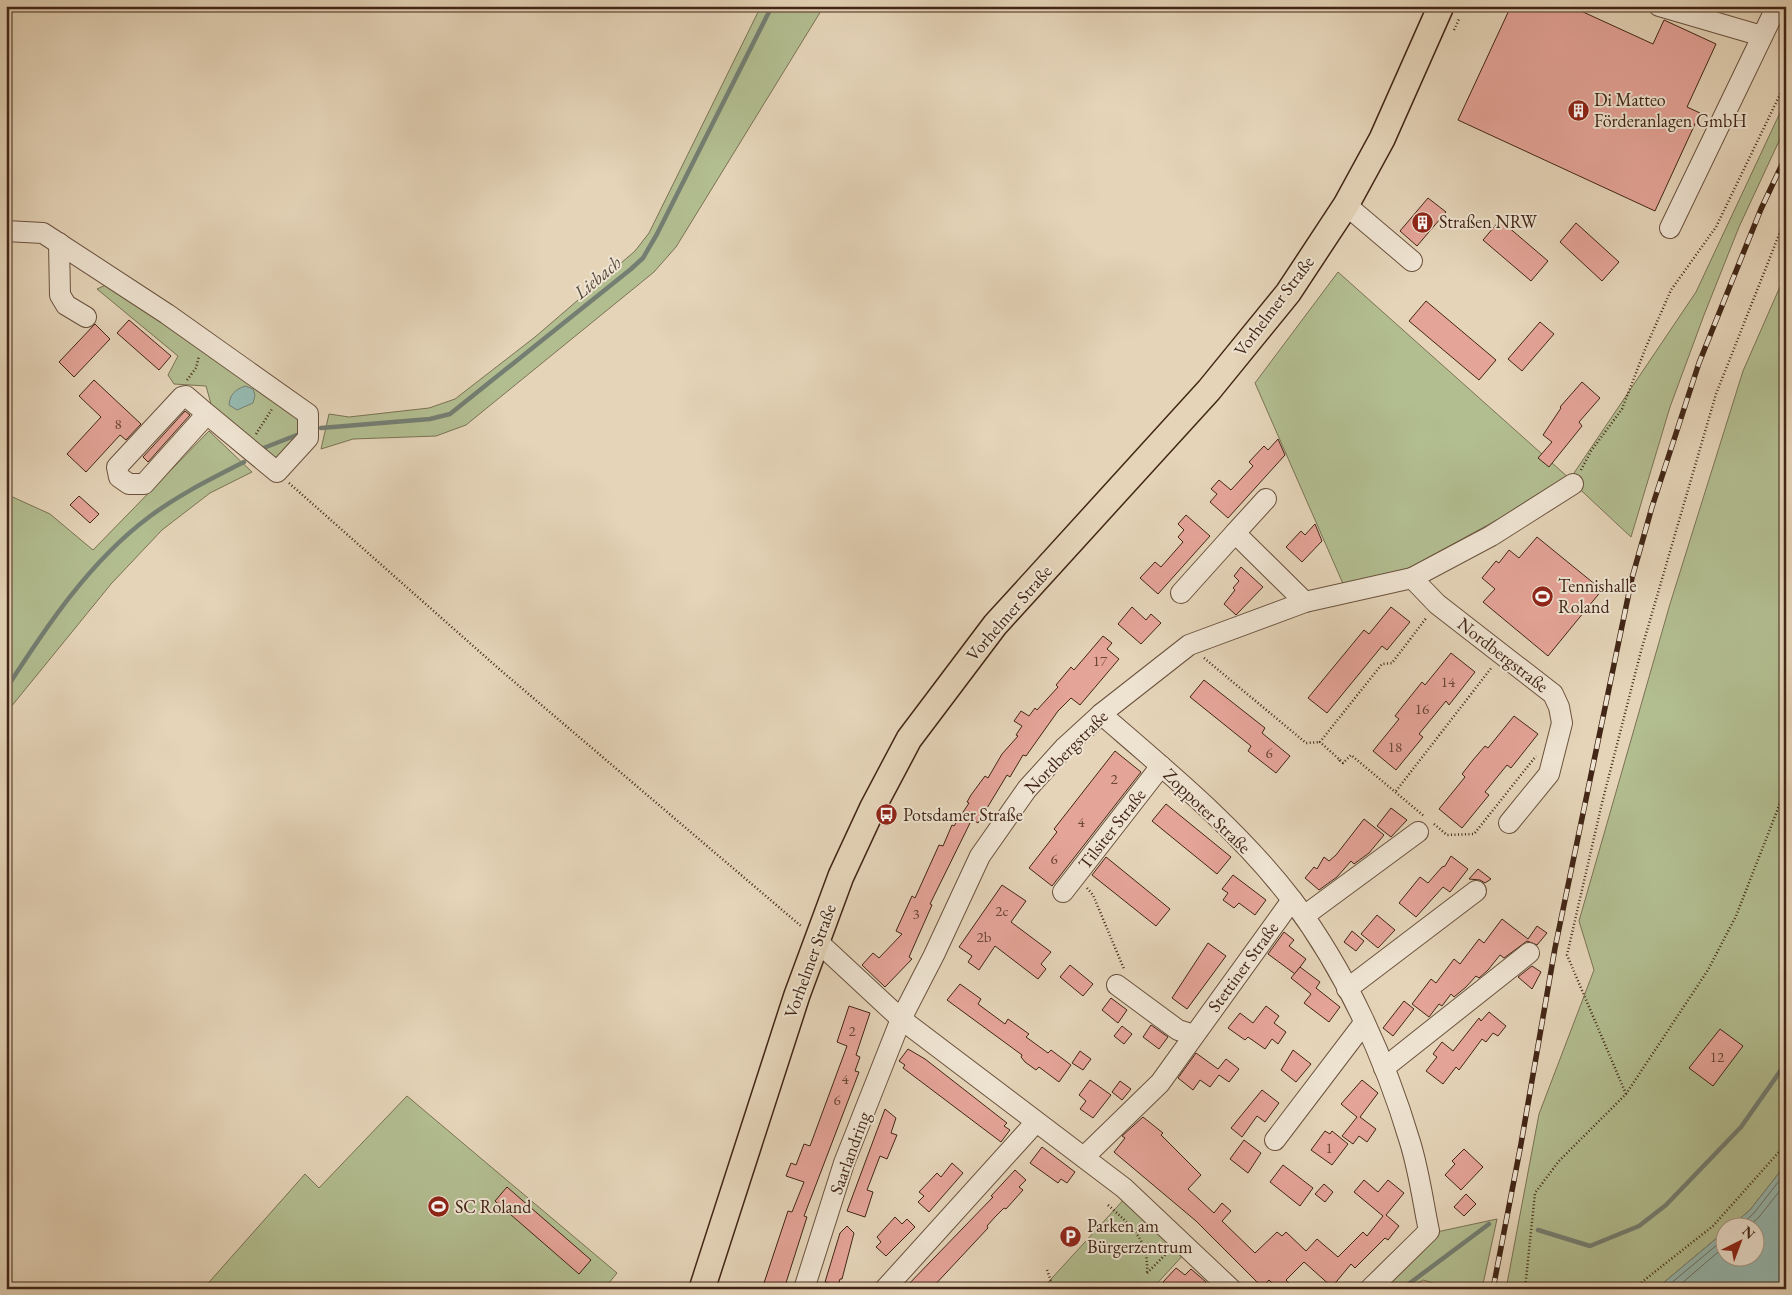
<svg xmlns="http://www.w3.org/2000/svg" width="1792" height="1295" font-family="'EB Garamond',serif">
  <rect width="100%" height="100%" fill="#e5d4b8"/>
  <filter id="stains"><feTurbulence type="fractalNoise" baseFrequency=".004" numOctaves="4"/><feColorMatrix values="0 0 0 0 .2 0 0 0 0 .09 0 0 0 0 .02 0 0 0 .5 -.17"/></filter>
  <radialGradient id="worn" r=".72"><stop offset=".6" stop-color="#630" stop-opacity="0"/><stop offset="1" stop-color="#630" stop-opacity=".3"/></radialGradient>
  <g fill="#b2bd90" stroke="#7a7253">
    <path d="M761 6H824L676 247 654 272 466 425 436 436 353 439 321 449 329 414 349 417 429 408 455 399 535 337 635 251 649 233Z"/>
    <path d="M1786 100V126L1739 227 1704 315 1670 407 1631 537 1570 480 1409 568 1344 586 1255 383 1338 272 1570 479 1696 292Z"/>
    <path d="M1786 273V1164L1750 1210 1730 1227 1724 1228V1232L1656 1289H1506L1539 1114 1594 970 1579 921 1670 604 1743 371Z"/>
    <path d="M110 283 299 415 303 436 274 464 213 411 206 386 174 384 168 375 178 356 97 289Z"/>
    <path d="M209 431 252 472 210 493 162 530 111 584 6 713V494L50 514 93 550Z"/>
    <path d="M407 1096 617 1273 604 1289H203L305 1174 319 1188Z"/>
    <path d="M1127 1196 1186 1252 1152 1289H1042Z"/>
    <path d="M1497 1219 1482 1289H1454L1423 1280 1410 1289H1374L1432 1233Z"/>
  </g>
  <g fill="#96b8b0" stroke="#747e72">
    <path d="M245 386 253 389 255 395 253 403 237 410 229 405C230 394 235 390 245 386Z"/>
    <path d="M1786 1164V1289H1656L1724 1232V1258H1754V1228L1730 1227 1750 1210Z"/>
  </g>
  <g fill="none" stroke-linecap="round" stroke-linejoin="round">
    <g stroke="#6c6f63" stroke-width="1">
      <path d="M1738 1228 1754 1213 1786 1172"/>
      <path d="M1747 1228 1759 1217 1786 1183"/>
      <path d="M1664 1289 1724 1239"/>
      <path d="M1675 1289 1724 1247"/>
    </g>
    <g stroke="#747e72" stroke-width="4.5">
      <path d="M321 428 430 419 450 414 631 269 643 258 657 234 772 6"/>
      <path d="M261 449 302 433"/>
      <path d="M6 689C46 627 89 562 149 517 178 495 211 479 244 462"/>
      <path d="M1538 1230 1590 1246 1639 1226 1666 1205 1741 1127 1786 1063"/>
      <path d="M1402 1289 1489 1224"/>
    </g>
  </g>
  <g fill="#e5a498" stroke="#422616">
    <path d="M1511 6H1570L1653 44 1664 20 1716 44 1687 107 1700 113 1655 211 1458 120Z"/>
    <path d="M1428 198 1446 212 1417 246 1400 231Z"/>
    <path d="M1500 220 1548 261 1531 281 1483 240Z"/>
    <path d="M1576 223 1619 262 1602 281 1560 242Z"/>
    <path d="M1426 301 1496 360 1479 380 1409 321Z"/>
    <path d="M129 320 171 356 159 370 117 333Z"/>
    <path d="M1540 322 1554 334 1522 371 1508 359Z"/>
    <path d="M95 324 110 339 74 377 59 362Z"/>
    <path d="M94 380 141 424 126 440 120 435 86 472 67 454 101 417 79 396Z"/>
    <path d="M1582 382 1600 398 1579 422 1582 426 1549 467 1538 458 1552 442 1543 435 1561 408 1560 407Z"/>
    <path d="M185 411 190 415 148 462 143 457Z"/>
    <path d="M1278 439 1285 455 1228 518 1210 502 1217 494 1211 489 1219 480 1231 490 1253 466 1249 462 1264 446 1268 450Z"/>
    <path d="M79 496 99 514 90 523 70 505Z"/>
    <path d="M1186 515 1210 536 1158 594 1140 578 1155 562 1161 567 1183 542 1178 537 1184 530 1178 524Z"/>
    <path d="M1315 524 1322 541 1302 562 1286 547 1301 531 1305 535Z"/>
    <path d="M1537 537 1602 590 1548 656 1483 602 1495 589 1482 578 1496 561 1499 563 1509 550 1519 558Z"/>
    <path d="M1241 567 1263 587 1236 615 1224 604 1235 590 1233 588 1239 581 1234 576Z"/>
    <path d="M1132 607 1146 620 1151 614 1161 623 1141 644 1118 624Z"/>
    <path d="M1391 607 1410 622 1387 650 1382 646 1327 713 1308 698 1364 630 1369 634Z"/>
    <path d="M1103 636 1112 643 1107 649 1119 659 1080 705 1071 698 1058 711 1026 756 1023 755 1010 777 1007 775 978 823 972 819 930 904 932 905 909 957 912 959 885 987 862 965 873 953 879 958 902 934 896 931 912 896 915 898 939 845 943 846 952 825 954 826 969 803 967 802 971 795 985 776 988 778 1002 754 1018 736 1016 735 1022 726 1014 721 1021 711 1029 716 1035 708 1037 710 1058 687 1056 685 1071 667 1074 670Z"/>
    <path d="M1451 653 1475 672 1449 705 1446 701 1419 734 1423 737 1396 770 1373 751 1399 719 1395 716 1402 707 1422 682 1425 685Z"/>
    <path d="M1204 680 1265 728 1262 733 1290 756 1276 773 1248 751 1251 746 1190 697Z"/>
    <path d="M1514 716 1538 734 1511 768 1507 765 1485 792 1489 795 1462 828 1439 809 1465 777 1462 774 1473 760 1485 746 1488 748Z"/>
    <path d="M1115 751 1141 772 1052 886 1029 868 1057 832 1054 829Z"/>
    <path d="M1166 804 1231 857 1217 874 1152 821Z"/>
    <path d="M1391 808 1407 820 1391 837 1377 826Z"/>
    <path d="M1364 819 1384 835 1369 853 1354 864 1351 861 1337 877 1319 890 1305 878 1314 867 1317 869 1324 857 1329 861 1336 855Z"/>
    <path d="M1451 856 1468 869 1450 892 1443 887 1416 917 1399 903 1420 877 1428 883 1442 867 1445 866Z"/>
    <path d="M1106 857 1170 909 1156 926 1092 875Z"/>
    <path d="M1478 869 1491 879 1485 883 1480 880 1469 879Z"/>
    <path d="M1233 875 1266 900 1255 915 1239 903 1234 908 1223 900 1228 893 1222 889Z"/>
    <path d="M1002 885 1026 901 1011 922 1051 952 1041 964 1046 969 1038 979 995 946 979 970 968 962 972 956 959 947Z"/>
    <path d="M1377 915 1395 930 1378 948 1361 934Z"/>
    <path d="M1502 919 1528 939 1537 926 1547 933 1537 945 1527 941 1504 958 1500 955 1488 970 1479 978 1476 976 1466 987 1454 997 1451 994 1442 1006 1439 1004 1429 1017 1412 1004 1431 979 1436 983 1454 959 1460 964 1479 939 1484 943Z"/>
    <path d="M1352 931 1364 941 1356 951 1344 942Z"/>
    <path d="M1284 932 1294 940 1289 946 1306 959 1295 974 1268 954Z"/>
    <path d="M1208 943 1226 956 1187 1009 1172 998Z"/>
    <path d="M1070 965 1093 984 1083 996 1060 977Z"/>
    <path d="M1532 966 1541 972 1532 989 1518 977Z"/>
    <path d="M1300 967 1320 982 1316 988 1340 1007 1329 1022 1304 1003 1311 994 1291 978Z"/>
    <path d="M960 984 981 999 978 1004 1005 1024 1008 1019 1029 1034 1026 1037 1048 1053 1051 1050 1071 1065 1059 1082 1039 1067 1036 1070 1025 1062 1021 1057 1022 1055 947 1000Z"/>
    <path d="M1111 998 1127 1010 1118 1023 1102 1010Z"/>
    <path d="M1404 1001 1414 1009 1393 1036 1383 1028Z"/>
    <path d="M849 1006 870 1013 856 1055 860 1057 855 1071 859 1072 804 1216 807 1217 784 1289H762L788 1211 792 1212 804 1182 786 1176 791 1163 796 1165 804 1144 810 1146 847 1046 837 1042Z"/>
    <path d="M1266 1006 1279 1016 1274 1023 1286 1032 1278 1044 1272 1039 1265 1049 1248 1037 1245 1040 1228 1028 1240 1013 1253 1023Z"/>
    <path d="M1489 1012 1506 1026 1498 1036 1493 1033 1486 1042 1482 1039 1459 1070 1456 1067 1443 1084 1426 1071 1437 1057 1433 1054 1442 1042 1453 1051 1479 1018 1481 1021Z"/>
    <path d="M1151 1025 1168 1037 1159 1049 1143 1037Z"/>
    <path d="M1122 1026 1132 1034 1124 1044 1114 1036Z"/>
    <path d="M1720 1029 1743 1046 1713 1086 1689 1068Z"/>
    <path d="M908 1049 925 1059 1007 1123 1004 1126 1010 1130 1001 1142 903 1068 905 1065 899 1061Z"/>
    <path d="M1293 1050 1311 1064 1296 1082 1281 1070Z"/>
    <path d="M1080 1051 1091 1059 1083 1070 1072 1063Z"/>
    <path d="M1196 1053 1218 1069 1226 1059 1239 1069 1229 1082 1219 1075 1210 1087 1200 1080 1193 1090 1178 1078Z"/>
    <path d="M1090 1080 1111 1095 1093 1118 1080 1109 1086 1101 1079 1095Z"/>
    <path d="M1362 1080 1378 1093 1360 1117 1376 1129 1367 1142 1359 1136 1353 1144 1342 1136 1357 1117 1341 1104Z"/>
    <path d="M1120 1081 1131 1089 1122 1100 1112 1092Z"/>
    <path d="M1262 1090 1279 1103 1265 1122 1257 1116 1242 1137 1231 1128Z"/>
    <path d="M885 1109 896 1118 891 1133 897 1135 887 1159 880 1156 867 1190 873 1192 865 1217 847 1211Z"/>
    <path d="M1143 1117 1163 1133 1161 1135 1201 1175 1188 1189 1214 1213 1222 1203 1231 1211 1222 1221 1255 1253 1277 1232 1282 1236 1286 1232 1306 1251 1317 1239 1338 1257 1363 1232 1367 1236 1383 1216 1354 1192 1364 1180 1378 1192 1388 1180 1404 1193 1386 1215 1399 1226 1388 1240 1385 1238 1355 1268 1351 1264 1332 1287 1304 1262 1286 1280 1295 1289H1278L1269 1280 1262 1287 1196 1221 1114 1152 1125 1138 1122 1136Z"/>
    <path d="M1325 1131 1330 1134 1332 1131 1348 1144 1332 1165 1311 1150Z"/>
    <path d="M1244 1140 1261 1153 1248 1173 1230 1159Z"/>
    <path d="M1042 1147 1075 1172 1067 1183 1061 1179 1058 1183 1030 1163Z"/>
    <path d="M1464 1149 1483 1167 1461 1190 1445 1175 1455 1164 1452 1161Z"/>
    <path d="M952 1163 963 1173 929 1212 918 1202 924 1196 919 1192 937 1173 941 1177Z"/>
    <path d="M1283 1165 1313 1188 1300 1206 1270 1182Z"/>
    <path d="M1015 1170 1026 1180 1019 1187 1023 1190 1006 1209 1004 1208 995 1217 987 1226 988 1228 931 1289H904L993 1197 991 1196Z"/>
    <path d="M1324 1184 1333 1192 1325 1202 1315 1194Z"/>
    <path d="M507 1187 591 1260 579 1274 495 1201Z"/>
    <path d="M1466 1194 1476 1204 1464 1216 1454 1207Z"/>
    <path d="M895 1217 902 1224 907 1219 915 1227 886 1256 876 1247 881 1242 877 1237Z"/>
    <path d="M847 1226 854 1233 842 1279H840L838 1286 825 1282 840 1233Z"/>
    <path d="M1176 1268 1185 1275 1191 1269 1206 1282 1200 1289H1185L1179 1283 1174 1289H1170L1163 1282Z"/>
  </g>
  <g fill="none" stroke-linecap="round" stroke-linejoin="round">
    <defs>
      <g id="minor">
        <path d="M1659 6 1762 36"/>
        <path d="M1346 205 1412 261"/>
        <path d="M1670 228 1773 14 1780 6"/>
        <path d="M6 231 43 233 167 314 308 414V438L277 472 207 414 144 484H129L119 477 117 467 182 397 186 396 207 414"/>
        <path d="M59 243 60 295 66 305 86 317"/>
        <path d="M1266 499 1235 533 1305 602"/>
        <path d="M1412 578 1437 604 1553 694 1559 707 1562 723 1549 774 1509 823"/>
        <path d="M1181 593 1235 533"/>
        <path d="M1101 714C1168 772 1239 830 1293 901 1346 972 1385 1058 1410 1142 1419 1171 1423 1202 1429 1231L1370 1289"/>
        <path d="M1063 892 1161 766"/>
        <path d="M1304 916 1418 832"/>
        <path d="M817 941 901 1019 1124 1188 1231 1289"/>
        <path d="M1117 985 1178 1030 1194 1035"/>
        <path d="M1347 989 1476 891"/>
        <path d="M1384 1068 1529 953"/>
        <path d="M1275 1140 1364 1023"/>
        <path d="M1084 1157 1160 1083 1292 900"/>
        <path d="M804 1289 844 1163 901 1019 934 955 980 856 1027 789 1065 747 1101 714 1189 645 1305 602 1412 578 1491 536 1573 484"/>
        <path d="M885 1289 1036 1122"/>
      </g>
      <path id="major" d="M702 1289 797 995 841 876 873 807 909 739 995 625 1209 390 1288 293 1346 205 1382 139 1441 6"/>
    </defs>
    <use href="#minor" stroke="#6b523e" stroke-width="22"/>
    <use href="#major" stroke="#422616" stroke-width="28"/>
    <g stroke="#422616" stroke-width="2.5" stroke-dasharray="1 2.5" stroke-linecap="butt">
      <path d="M1454 30 1459 19"/>
      <path d="M187 380 196 368 199 356"/>
      <path d="M256 434 272 409"/>
      <path d="M1581 470 1591 451 1622 409 1646 347 1671 290 1716 227 1786 82"/>
      <path d="M289 483 498 668 801 926"/>
      <path d="M1204 658 1306 743 1320 742"/>
      <path d="M1340 760 1343 763 1351 755 1424 816"/>
      <path d="M1339 761 1340 760 1320 742 1382 664 1392 663 1427 617"/>
      <path d="M1396 791 1492 667"/>
      <path d="M1434 824 1447 835 1474 834 1536 756"/>
      <path d="M1087 888 1093 895 1124 969"/>
      <path d="M1626 1094 1567 955 1602 803 1641 651 1716 394 1786 217"/>
      <path d="M1108 1205C1131 1226 1149 1239 1147 1273"/>
      <path d="M1047 1270 1054 1289"/>
      <path d="M1147 1273 1168 1252"/>
      <path d="M1525 1289 1535 1193 1559 1161 1626 1094 1708 970 1736 916 1786 788"/>
      <path d="M1633 1289 1713 1226 1786 1144"/>
    </g>
    <use href="#minor" stroke="#eee3d1" stroke-width="20"/>
    <use href="#major" stroke="#e5d4b8" stroke-width="25"/>
    <defs>
      <path id="rail" d="M1493 1289 1521 1144 1555 948 1632 578 1652 507 1699 363 1761 209 1786 156"/>
    </defs>
    <use href="#rail" stroke="#422616" stroke-width="5.5"/>
    <use href="#rail" stroke="#eee3d1" stroke-width="4" stroke-dasharray="11" stroke-linecap="butt"/>
  </g>
  <defs>
    <symbol id="building-disc" viewBox="-11 -11 22 22"><circle r="9.5" fill="#8f2418" stroke="#eee3d1"/><path d="M-4-6H4V6H1V3H-1V6H-4ZM-2.5-4.3h1.7v1.8h-1.7ZM.8-4.3h1.7v1.8H.8ZM-2.5-1h1.7V.8h-1.7ZM.8-1h1.7V.8H.8Z" fill="#fff"/></symbol>
    <symbol id="stadium-disc" viewBox="-11 -11 22 22"><circle r="9.5" fill="#8f2418" stroke="#eee3d1"/><path d="M0-5a6.5 5 0 1 0 0 10a6.5 5 0 1 0 0-10ZM-3.5-1.8h7v3.6h-7Z" fill="#fff"/></symbol>
    <symbol id="bus-disc" viewBox="-11 -11 22 22"><circle r="9.5" fill="#8f2418" stroke="#eee3d1"/><path d="M-5-6H5V4H4V6H2V4H-2V6H-4V4H-5ZM-3.5-4V0h7V-4ZM-3.5 1.2v1.5H-2V1.2ZM2 1.2v1.5H3.5V1.2Z" fill="#fff"/></symbol>
    <symbol id="parking-disc" viewBox="-11 -11 22 22"><circle r="9.5" fill="#8f2418" stroke="#eee3d1"/><path d="M-3.5-5.5H1a3.5 3.5 0 0 1 0 7H-1V5.5H-3.5ZM-1-3.4V-.6H.8a1.4 1.4 0 0 0 0-2.8Z" fill="#fff"/></symbol>
  </defs>
  <g fill-rule="evenodd">
    <use href="#building-disc" x="1566" y="98" width="25" height="25"/>
    <use href="#building-disc" x="1410" y="210" width="25" height="25"/>
    <use href="#stadium-disc" x="1530" y="584" width="25" height="25"/>
    <use href="#bus-disc" x="874" y="802" width="25" height="25"/>
    <use href="#stadium-disc" x="426" y="1194" width="25" height="25"/>
    <use href="#parking-disc" x="1058" y="1224" width="25" height="25"/>
  </g>
  <g text-anchor="middle" stroke-width="4" stroke-linejoin="round" paint-order="stroke">
    <g font-size="15" fill="#6b4636">
      <text x="118" y="429">8</text>
      <text x="1100" y="666">17</text>
      <text x="1448" y="687">14</text>
      <text x="1422" y="714">16</text>
      <text x="1395" y="752">18</text>
      <text x="1269" y="758">6</text>
      <text x="1114" y="784">2</text>
      <text x="1081" y="827">4</text>
      <text x="1054" y="864">6</text>
      <text x="1002" y="916">2c</text>
      <text x="916" y="919">3</text>
      <text x="984" y="942">2b</text>
      <text x="852" y="1036">2</text>
      <text x="1717" y="1062">12</text>
      <text x="845" y="1084">4</text>
      <text x="837" y="1105">6</text>
      <text x="1329" y="1153">1</text>
    </g>
    <g font-size="18" fill="#422616" stroke="#eee3d1" text-anchor="start">
      <text x="1594" y="106">Di Matteo<tspan x="1594" dy="21">Förderanlagen GmbH</tspan></text>
      <text x="1439" y="228">Straßen NRW</text>
      <text x="1558" y="592">Tennishalle<tspan x="1558" dy="21">Roland</tspan></text>
      <text x="903" y="821">Potsdamer Straße</text>
      <text x="455" y="1213">SC Roland</text>
      <text x="1087" y="1232">Parken am<tspan x="1087" dy="21">Bürgerzentrum</tspan></text>
    </g>
    <g font-size="18" fill="#422616" stroke="#eee3d1">
      <text transform="translate(1274 306) rotate(-53)" y="6">Vorhelmer Straße</text>
      <text transform="translate(1009 613) rotate(-49)" y="6">Vorhelmer Straße</text>
      <text transform="translate(1503 655) rotate(38)" y="6">Nordbergstraße</text>
      <text transform="translate(1066 752) rotate(-45)" y="6">Nordbergstraße</text>
      <text transform="translate(1207 811) rotate(44)" y="6">Zoppoter Straße</text>
      <text transform="translate(1112 829) rotate(-52)" y="6">Tilsiter Straße</text>
      <text transform="translate(810 961) rotate(-70)" y="6">Vorhelmer Straße</text>
      <text transform="translate(1243 967) rotate(-54)" y="6">Stettiner Straße</text>
      <text transform="translate(850 1153) rotate(-70)" y="6">Saarlandring</text>
    </g>
    <g font-size="19" font-style="italic" fill="#574a3c" stroke="#eee3d1">
      <text transform="translate(597 277) rotate(-40)" y="7">Liebach</text>
    </g>
  </g>
  <rect width="1792" height="1295" fill="none" stroke="#e5d4b8" stroke-width="25"/>
  <rect x="8" y="8" width="1777" height="1280" fill="none" stroke="#422616" stroke-width="2.5"/>
  <rect x="12" y="12" width="1767" height="1270" fill="none" stroke="#422616"/>
  <g transform="translate(1740 1242) rotate(42)"><circle r="24" fill="#eee3d1" stroke="#a99786"/>
  <path d="M0-4L9 19L0 12L-9 19Z" fill="#8f2418"/>
  <text y="-8" font-size="14" font-weight="bold" text-anchor="middle" fill="#422616">N</text>
  </g>
  <rect width="100%" height="100%" filter="url(#stains)"/>
  <rect width="100%" height="100%" fill="url(#worn)"/>
</svg>
